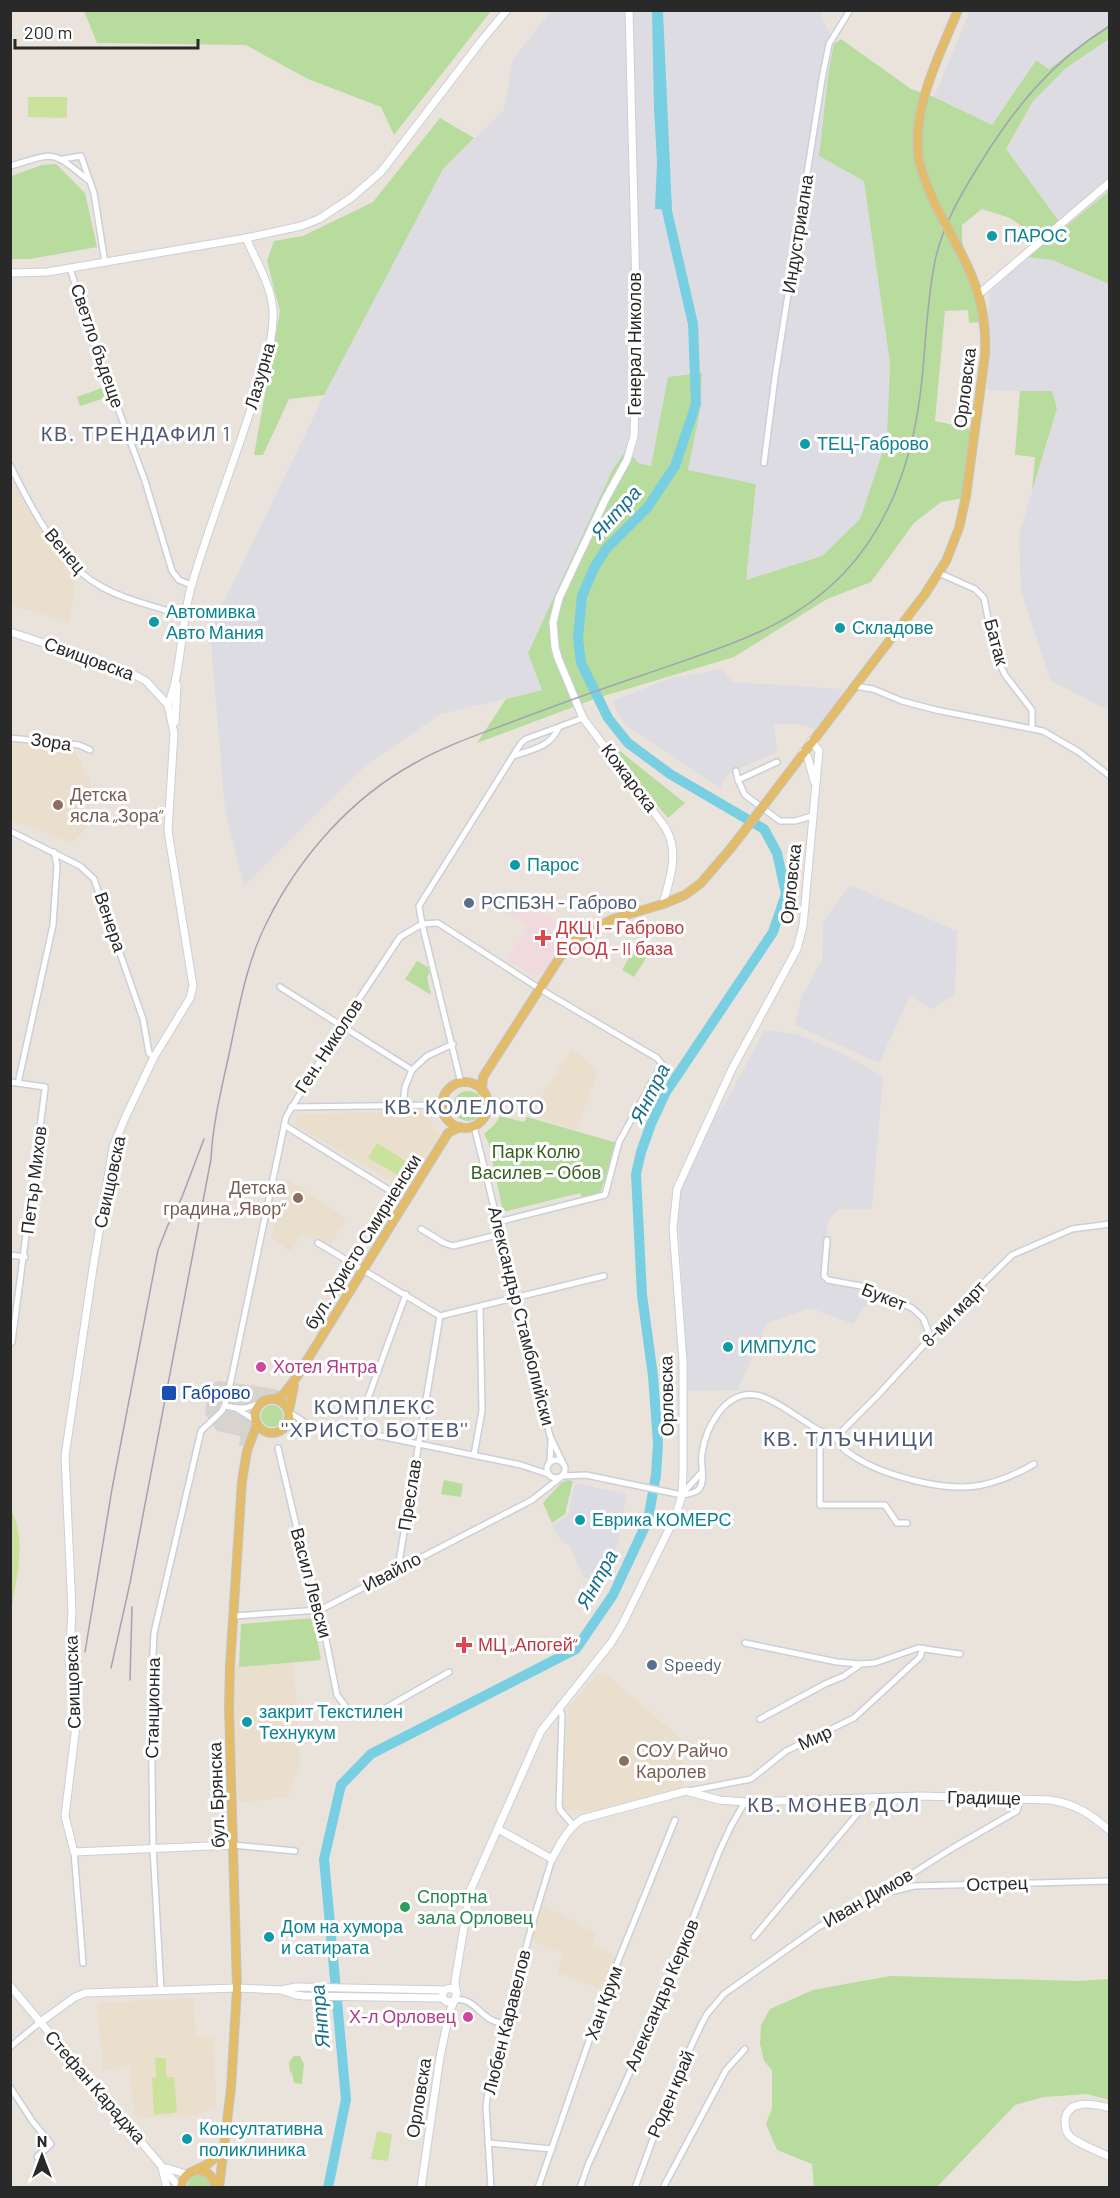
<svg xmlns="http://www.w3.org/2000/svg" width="1120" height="2198" font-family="Barlow,sans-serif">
  <rect width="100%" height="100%" fill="#eae3dc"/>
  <g fill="#dedce3">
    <path d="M551 11H820L834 44 829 71 828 92 864 181 890 363 888 439 860 519 822 556 746 580 756 484 688 470 699 416 651 466 638 463 627 448 612 471 528 653 542 690 441 714 366 765 244 886 225 810 210 631 342 358 443 169 504 110 513 59Z"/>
    <path d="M970 11H1109V24L1049 69 1035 60 992 125 934 97Z"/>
    <path d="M1109 39V191L1064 228 1006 149 1033 101 1066 68Z"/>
    <path d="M1027 257 1052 260 1109 284V711L1050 680 1021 591 1019 534 1057 410 1052 392 987 390 989 293Z"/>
    <path d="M721 669 733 682 843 689 840 697 815 729 797 724H774L777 752 728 774 720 788 625 725 612 701 671 678Z"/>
    <path d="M850 885 957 931 955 995 931 1009 910 996 879 1063 795 1025 802 996 822 961 823 923Z"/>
    <path d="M764 1030 797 1034 846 1055 883 1077 872 1209H840L829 1219 820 1273 823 1281 860 1290 867 1298V1304L853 1324 810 1308 767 1323 738 1390 687 1391 678 1205 683 1182 695 1153 712 1122 730 1095Z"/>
    <path d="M575 1483 627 1494 615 1555 594 1582 583 1577 570 1546 561 1540 552 1526 568 1515Z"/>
  </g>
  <g fill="#eadecd">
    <path d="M11 478 25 505 76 583 69 622 11 605Z"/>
    <path d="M16 741 75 752 91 783 87 827 72 844 30 826 11 821V742Z"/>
    <path d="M572 1049 598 1070 577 1130 529 1115Z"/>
    <path d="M427 1111 431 1123 440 1135 405 1190 293 1123 299 1114Z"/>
    <path d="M285 1178 346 1218 330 1246 302 1233 290 1251 271 1238Z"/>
    <path d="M293 1661 301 1760 288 1797 238 1803 233 1667Z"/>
    <path d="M598 1673 602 1676 605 1673 679 1737 681 1741 684 1781 682 1787 677 1790 599 1812 563 1809 568 1708Z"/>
    <path d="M540 1904 596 1933 591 1945 617 1957 603 1990 557 1972 563 1954 530 1940Z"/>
    <path d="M194 1998 196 2035 214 2039 216 2106 198 2115 152 2118 134 2116 129 2061 126 2062 127 2067 103 2070 97 2003Z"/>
  </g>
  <path fill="#f0dadd" d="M516 896 571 930 546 971 538 975H533L507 960 528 926 506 912Z"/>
  <g fill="#b8db9e">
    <path d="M84 11H491L394 135 381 107 308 79 246 45 97 43Z"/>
    <path d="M1109 24V39L1066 68 1033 101 1006 149 1064 228 1109 191V284L1052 260 1027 257 1038 238 1010 218 982 209 962 225C961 262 972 287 983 322L969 323 968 310 945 311 935 421 972 429 964 498 941 502 914 523 871 582 827 599 734 657 597 698 477 743 506 699 542 690 528 653 612 471 627 448 638 463 651 466 668 377 702 373 699 416 688 470 756 484 746 580 822 556 860 519 887 439 890 363 864 181 819 156C824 119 826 81 834 44L841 39 911 89 934 97 992 125 1036 60 1049 69Z"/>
    <path d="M440 118 474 138 443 169 324 395 289 399 263 455H254L280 311 267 261 274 241 303 236 373 202Z"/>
    <path d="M56 164 85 193 97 247 30 259H11V176L42 165Z"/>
    <path d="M102 388 105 398 80 406 77 397Z"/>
    <path d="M1020 391H1052L1057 409 1032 491 1035 457 1015 455Z"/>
    <path d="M616 748 685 803 668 818 613 752Z"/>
    <path d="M633 951 646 958 634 977 622 970Z"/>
    <path d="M417 961 428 967 430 973 427 977 431 995 405 979Z"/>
    <circle cx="468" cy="1106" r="15"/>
    <path d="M500 1116 524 1122 527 1117 617 1143 600 1194 583 1199 580 1193 503 1212 489 1144 484 1134 495 1124Z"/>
    <circle cx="272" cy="1416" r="11"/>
    <path d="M444 1480 463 1484 461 1497 441 1494Z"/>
    <path d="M567 1480 573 1481 565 1514 552 1523 543 1503 561 1483Z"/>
    <path d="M313 1618 321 1660 239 1667 241 1624Z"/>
    <path d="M890 1976 1077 1981 1109 1979V2100L1087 2094 1044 2097 1015 2105 937 2187H817L814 2186 812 2164 777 2150 766 2124 772 2108V2070L764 2061 760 2044 761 2025 770 2009 813 1990Z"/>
    <path d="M294 2056H300L304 2064 302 2084 294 2083 292 2073 290 2072 289 2062Z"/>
    <path d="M199 2174 207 2176 211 2187 187 2188 189 2179Z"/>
  </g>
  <g fill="#cae29b">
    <path d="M28 97H67V118L28 117Z"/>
    <path d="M377 1143 406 1161 398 1175 368 1158Z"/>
    <path d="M11 1510C28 1541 15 1581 11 1614Z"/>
    <path d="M155 2058H166V2077H174L177 2112 154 2115 152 2078 156 2077Z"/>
    <path d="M377 2131 392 2134 388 2161 371 2159Z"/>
  </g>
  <path fill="#d7d3cf" d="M220 1381 270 1388 281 1391 278 1394 264 1396 249 1408 247 1415 253 1428 244 1446H239L240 1436 217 1431 205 1414 207 1394 214 1383Z"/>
  <path fill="#79cfe2" d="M652 11H663L672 210 655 209 657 162 654 108Z"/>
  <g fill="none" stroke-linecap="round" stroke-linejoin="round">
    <path stroke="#79cfe2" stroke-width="10" d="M328 2188 346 2099 324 1859 341 1785 371 1754 576 1649 613 1595 648 1520 656 1475 658 1443 653 1376 642 1295 636 1174 641 1152 651 1124 666 1092 773 932 786 894 777 853 764 829 670 774 628 743 608 718 581 663 578 638 582 596 594 568 606 549 647 508 675 466 696 404 693 324 667 211 666 197"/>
    <defs>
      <g id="street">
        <path d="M63 159 81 156 94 193 105 263"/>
        <path d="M10 166C56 153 50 149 88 180"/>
        <path d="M70 268 90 333 145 481 172 571 179 580 191 585"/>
        <path d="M764 463 775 377 822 79 829 44 850 10"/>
        <path d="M10 465C29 504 59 562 97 584 123 600 155 606 184 616"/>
        <path d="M939 573 975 589 984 598 995 654 1005 675 1032 710V728"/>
        <path d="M854 686 873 689 902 701 936 710 1043 731 1079 752 1110 776"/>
        <path d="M10 738 79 745 90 750"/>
        <path d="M513 756C531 750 550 747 558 729"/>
        <path d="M736 771 738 780 745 795 780 821H795L812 816"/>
        <path d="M738 780 777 762"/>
        <path d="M10 831 80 866 94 879 143 1019 149 1053 154 1057"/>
        <path d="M280 987 412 1070 427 1056 453 1044"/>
        <path d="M10 1082 45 1087V1089L12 1342 10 1344"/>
        <path d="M18 1083 53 925 57 865 54 852"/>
        <path d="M461 1083 422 924 438 923 540 989 657 1058 662 1064 619 1142 605 1195 498 1222"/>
        <path d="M403 1105 405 1087 412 1070"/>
        <path d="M291 1107 442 1105"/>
        <path d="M284 1125 389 1190"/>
        <path d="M474 1126 550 1436 562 1461"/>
        <path d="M421 1229 444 1243 453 1246 501 1234"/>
        <path d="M827 1240 824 1276 828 1280 861 1286 912 1308 923 1318 931 1338"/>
        <path d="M318 1243 440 1316 604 1276"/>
        <path d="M10 1255 25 1257"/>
        <path d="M225 1406 236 1408 256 1421"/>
        <path d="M236 1408H246L261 1403"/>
        <path d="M289 1412 306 1423"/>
        <path d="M285 1428 299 1424H308L356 1431 521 1465 548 1474"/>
        <path d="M356 1431 406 1294"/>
        <path d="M820 1431V1505H885L897 1523H907"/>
        <path d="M834 1435C838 1442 842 1449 849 1453 879 1475 946 1493 982 1485 1000 1481 1019 1473 1034 1464"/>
        <path d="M278 1448 297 1529 320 1610 337 1695 346 1707 352 1712 361 1714 384 1709 449 1672"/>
        <path d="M474 1455 482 1411 480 1308"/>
        <circle cx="556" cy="1469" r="9"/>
        <path d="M550 1462 551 1441"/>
        <path d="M563 1476 586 1475 682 1495C687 1494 695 1494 699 1489 706 1481 700 1463 702 1453 706 1427 725 1390 756 1395 772 1397 804 1422 820 1431L834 1435 841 1432 878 1395 955 1311 1012 1255 1072 1229 1110 1224"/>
        <path d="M682 1494 701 1473"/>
        <path d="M398 1568 440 1316"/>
        <path d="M234 1616 320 1610 532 1500 560 1478"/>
        <path d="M745 1643 837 1662 861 1664 875 1663 918 1648 960 1654"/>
        <path d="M559 1707 562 1715 559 1805 560 1810 573 1825"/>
        <path d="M760 1719 825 1684 844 1676 861 1664"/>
        <path d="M689 1791 751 1779 786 1751 854 1718 920 1657 923 1648"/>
        <path d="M233 1845 295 1851"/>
        <path d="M74 1852 83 1963"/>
        <path d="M887 1889 894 1891 914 1886 1110 1881"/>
        <path d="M466 1919 534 1918"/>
        <path d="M754 1937 870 1799"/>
        <path d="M161 1991 153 1848 151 1694 154 1633 201 1431 222 1411 227 1399 286 1117 341 1026 400 937 422 924 419 906 521 743 526 739 583 718"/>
        <path d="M455 2000C471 1997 478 2012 490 2019 494 2022 500 2022 504 2024"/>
        <path d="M10 2047 39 2023"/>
        <path d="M10 2087 33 2122 51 2144 37 2157"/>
        <path d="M488 2143 552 2149"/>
        <path d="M491 2188 486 2106 490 2079 534 1918 552 1859"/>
        <path d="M538 2188 608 1986 675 1820"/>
        <path d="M580 2188 588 2165 648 2032 719 1852 731 1826 745 1802"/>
        <path d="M635 2188 669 2095 701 2025 707 2014 724 1994 820 1926 852 1912 951 1849 1017 1811 1020 1799"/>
        <path d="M663 2188 726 2070 745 2049"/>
      </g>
      <g id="secondary">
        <path d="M629 10 637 332 634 436 627 460 606 498 559 598 553 622 555 647 558 658 583 718 665 827C680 852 670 878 663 904"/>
        <path d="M10 273 47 272 246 238 301 226 319 219 351 198 381 172 482 40 507 10"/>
        <path d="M979 294 1110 182"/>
        <path d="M10 632 123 669 146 681 168 705 174 733 168 831 193 986 190 998 154 1057 125 1118 113 1147 93 1268 65 1456 72 1611 69 1662 75 1689 77 1717 65 1816 74 1852 233 1845"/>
        <path d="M168 705C183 667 180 623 192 584 210 522 235 461 254 399 262 373 272 347 273 319 275 291 257 263 246 238"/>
        <path d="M175 722 177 685"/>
        <path d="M803 752 808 758 814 781"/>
        <path d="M498 1829 552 1859C560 1844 567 1829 582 1819L686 1791 719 1800 745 1802 921 1796 1050 1800C1076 1804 1091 1814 1110 1831"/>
        <path d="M10 1986 180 2188"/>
        <path d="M284 1991 296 1995 304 1996 443 1998"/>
        <path d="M456 1991 455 1981 470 1891 541 1731 611 1643 622 1625 676 1515 682 1495 683 1472V1362L673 1228 677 1189 732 1069 797 949 803 926 819 751 811 741"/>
        <path d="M39 2023 75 1997 85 1993 237 1988 281 1990 296 1987 445 1990C450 1987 454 1988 457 1993L454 2001 447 2002C442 1999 441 1994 445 1990"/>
        <path d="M1110 2108C1095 2104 1068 2098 1065 2120 1065 2125 1065 2130 1068 2134 1074 2143 1099 2151 1110 2157"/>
        <path d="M162 2168 167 2188"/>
        <path d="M167 2168 186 2174"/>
        <path d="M421 2188 440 2057 449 2014 454 2001"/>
      </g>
      <g id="primary">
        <path d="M935 204C929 190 922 175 919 160 911 109 939 56 958 10"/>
        <path d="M768 800 925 594 946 561 959 528 966 496 985 355C987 310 976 279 954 240"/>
        <circle cx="465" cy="1105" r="23"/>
        <path d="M482 1091 483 1077 560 957 577 938 613 919 663 904 685 895 701 883 731 848"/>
        <circle cx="272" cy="1416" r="17"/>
        <path d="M275 1399 282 1396 296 1378 448 1133 460 1127"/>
        <path d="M289 1410 294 1386"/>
        <path d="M197 2170C208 2170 214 2177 215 2188"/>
        <path d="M181 2188C183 2171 194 2172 206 2165 212 2162 216 2156 221 2151"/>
        <path d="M219 2188 231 2088 237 1988 229 1706 230 1666 242 1481 247 1451 257 1424"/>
      </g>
    </defs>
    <use href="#street" stroke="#cbcfda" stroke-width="8"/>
    <use href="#secondary" stroke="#cbcfda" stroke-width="9"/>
    <use href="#primary" stroke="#c3c3c3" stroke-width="10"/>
    <use href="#street" stroke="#fff" stroke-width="5"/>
    <use href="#secondary" stroke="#fff" stroke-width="7"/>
    <use href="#primary" stroke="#e2bc69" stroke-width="8"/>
    <g stroke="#a0a4b2" stroke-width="1.5">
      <path d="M85 1652 112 1489 158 1250 168 1225 182 1197 204 1139"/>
      <path d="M111 1668 130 1583 211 1159C213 1117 225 1076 233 1035 241 997 249 957 267 922 299 857 351 798 415 763 445 746 477 735 509 723 554 706 598 690 643 675 716 649 789 631 844 573 894 520 915 450 922 379 926 340 927 300 935 261 943 224 961 194 981 162 1016 106 1052 61 1110 26"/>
      <path d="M130 1680 132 1607"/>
    </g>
    <defs>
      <g id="primary-bridge">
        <path d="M935 204 954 240"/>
        <path d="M731 848 768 800"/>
      </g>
    </defs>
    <use href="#primary-bridge" stroke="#c3c3c3" stroke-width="10" stroke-linecap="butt"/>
    <use href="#primary-bridge" stroke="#e2bc69" stroke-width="8"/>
  </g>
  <g fill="#0f9aa8" stroke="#fff" stroke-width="2">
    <circle cx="992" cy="236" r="6"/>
    <circle cx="805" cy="444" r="6"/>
    <circle cx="154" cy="622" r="6"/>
    <circle cx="840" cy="628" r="6"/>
    <circle cx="515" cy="865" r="6"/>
    <circle cx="728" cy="1347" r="6"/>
    <circle cx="580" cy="1520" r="6"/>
    <circle cx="247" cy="1722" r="6"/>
    <circle cx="269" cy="1937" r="6"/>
    <circle cx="187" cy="2139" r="6"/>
  </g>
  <g fill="#8d6e63" stroke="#fff" stroke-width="2">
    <circle cx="58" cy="805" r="6"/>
    <circle cx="298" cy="1198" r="6"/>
    <circle cx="624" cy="1761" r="6"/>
  </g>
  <g fill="#5c6f8a" stroke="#fff" stroke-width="2">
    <circle cx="469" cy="903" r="6"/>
    <circle cx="652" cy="1665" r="6"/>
  </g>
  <g fill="#e0444e" stroke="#fff" stroke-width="2">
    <path d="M540 929h6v6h6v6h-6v6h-6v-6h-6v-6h6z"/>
    <path d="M461 1636h6v6h6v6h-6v6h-6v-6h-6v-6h6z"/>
  </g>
  <g fill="#d1479c" stroke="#fff" stroke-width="2">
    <circle cx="261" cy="1367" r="6"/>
    <circle cx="468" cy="2017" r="6"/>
  </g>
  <rect fill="#1a4fb4" stroke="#fff" stroke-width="2" x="161" y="1385" width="16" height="16" rx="3"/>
  <circle fill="#2e9e5b" stroke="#fff" stroke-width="2" cx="405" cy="1907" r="6"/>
  <g text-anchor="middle" stroke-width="6" stroke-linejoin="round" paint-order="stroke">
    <g font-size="18" fill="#292929" stroke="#fff">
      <text transform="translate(798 234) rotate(-81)" y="6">Индустриална</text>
      <text transform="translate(635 344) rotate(-90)" y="6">Генерал Николов</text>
      <text transform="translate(97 346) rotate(71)" y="6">Светло бъдеще</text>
      <text transform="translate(260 376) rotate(-74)" y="6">Лазурна</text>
      <text transform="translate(965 388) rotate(-83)" y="6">Орловска</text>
      <text transform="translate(65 551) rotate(50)" y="6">Венец</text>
      <text transform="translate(996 642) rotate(75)" y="6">Батак</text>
      <text transform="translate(89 659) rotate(20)" y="6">Свищовска</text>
      <text transform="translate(51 742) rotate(8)" y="6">Зора</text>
      <text transform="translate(629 778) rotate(53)" y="6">Кожарска</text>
      <text transform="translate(791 884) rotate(-84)" y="6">Орловска</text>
      <text transform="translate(110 922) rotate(71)" y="6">Венера</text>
      <text transform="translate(329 1046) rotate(-57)" y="6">Ген. Николов</text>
      <text transform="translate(34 1180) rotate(-83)" y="6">Петър Михов</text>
      <text transform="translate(110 1182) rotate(-78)" y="6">Свищовска</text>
      <text transform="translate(363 1242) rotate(-58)" y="6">бул. Христо Смирненски</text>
      <text transform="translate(884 1297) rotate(22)" y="6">Букет</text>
      <text transform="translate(954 1314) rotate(-46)" y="6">8-ми март</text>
      <text transform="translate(521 1316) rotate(76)" y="6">Александър Стамболийски</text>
      <text transform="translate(667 1396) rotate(-91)" y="6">Орловска</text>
      <text transform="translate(410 1495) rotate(-81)" y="6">Преслав</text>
      <text transform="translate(392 1572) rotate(-28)" y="6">Ивайло</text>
      <text transform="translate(311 1583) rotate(75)" y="6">Васил Левски</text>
      <text transform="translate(73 1682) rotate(-92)" y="6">Свищовска</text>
      <text transform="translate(153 1708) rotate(-89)" y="6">Станционна</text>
      <text transform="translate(815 1738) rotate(-25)" y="6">Мир</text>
      <text transform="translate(217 1795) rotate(-92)" y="6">бул. Брянска</text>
      <text transform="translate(984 1798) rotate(1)" y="6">Градище</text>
      <text transform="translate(997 1884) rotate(-2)" y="6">Острец</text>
      <text transform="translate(868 1898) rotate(-30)" y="6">Иван Димов</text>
      <text transform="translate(662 1995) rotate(-67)" y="6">Александър Керков</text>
      <text transform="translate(604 2003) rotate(-70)" y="6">Хан Крум</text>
      <text transform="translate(507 2022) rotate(-76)" y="6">Любен Каравелов</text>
      <text transform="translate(95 2087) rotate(49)" y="6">Стефан Караджа</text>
      <text transform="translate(671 2094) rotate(-67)" y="6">Роден край</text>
      <text transform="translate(419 2098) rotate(-81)" y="6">Орловска</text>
    </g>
    <g font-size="18" fill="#0d838f" stroke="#fff" text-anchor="start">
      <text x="1004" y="242">ПАРОС</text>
      <text x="817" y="450">ТЕЦ-Габрово</text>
      <text x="166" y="618">Автомивка<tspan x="166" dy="21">Авто Мания</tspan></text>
      <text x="852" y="634">Складове</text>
      <text x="527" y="871">Парос</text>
      <text x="740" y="1353">ИМПУЛС</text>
      <text x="592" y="1526">Еврика КОМЕРС</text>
      <text x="259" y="1718">закрит Текстилен<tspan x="259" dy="21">Технукум</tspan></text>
      <text x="281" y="1933">Дом на хумора<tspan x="281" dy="21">и сатирата</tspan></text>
      <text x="199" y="2135">Консултативна<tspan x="199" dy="21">поликлиника</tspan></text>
    </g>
    <g font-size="18" fill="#785e54" stroke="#fff" text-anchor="start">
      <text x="70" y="801">Детска<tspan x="70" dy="21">ясла „Зора“</tspan></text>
      <text x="286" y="1194" text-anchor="end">Детска<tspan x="286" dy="21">градина „Явор“</tspan></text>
      <text x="636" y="1757">СОУ Райчо<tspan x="636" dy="21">Каролев</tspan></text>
    </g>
    <g font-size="18" fill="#4e5e75" stroke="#fff" text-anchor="start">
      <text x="481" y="909">РСПБЗН - Габрово</text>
      <text x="664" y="1671">Speedy</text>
    </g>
    <g font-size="18" fill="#be3a42" stroke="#fff" text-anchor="start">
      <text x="556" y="934">ДКЦ І – Габрово<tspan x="556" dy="21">ЕООД - II база</tspan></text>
      <text x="478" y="1651">МЦ „Апогей“</text>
    </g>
    <g font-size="18" fill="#335f21" stroke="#fff">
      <text x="536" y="1158">Парк Колю<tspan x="536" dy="21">Василев – Обов</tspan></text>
    </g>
    <g font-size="18" fill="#b23c85" stroke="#fff" text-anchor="start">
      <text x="273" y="1373">Хотел Янтра</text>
      <text x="456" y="2023" text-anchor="end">Х-л Орловец</text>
    </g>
    <g font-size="18" fill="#164399" stroke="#fff" text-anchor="start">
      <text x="182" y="1399">Габрово</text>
    </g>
    <g font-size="18" fill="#27864d" stroke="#fff" text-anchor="start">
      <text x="417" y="1903">Спортна<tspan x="417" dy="21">зала Орловец</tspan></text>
    </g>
    <g font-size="20" letter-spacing="1.5" fill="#4e5875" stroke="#fff">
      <text x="136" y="441">КВ. ТРЕНДАФИЛ 1</text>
      <text x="465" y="1114">КВ. КОЛЕЛОТО</text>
      <text x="375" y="1414">КОМПЛЕКС<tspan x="375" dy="23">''ХРИСТО БОТЕВ''</tspan></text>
      <text x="834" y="1812">КВ. МОНЕВ ДОЛ</text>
    </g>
    <g font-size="20" font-style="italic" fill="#1a6f8c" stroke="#fff">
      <text transform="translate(616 512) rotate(-48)" y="7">Янтра</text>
      <text transform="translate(650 1093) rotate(-63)" y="7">Янтра</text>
      <text transform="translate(597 1579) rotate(-61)" y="7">Янтра</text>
      <text transform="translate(320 2016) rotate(-95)" y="7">Янтра</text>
    </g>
    <g font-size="21" letter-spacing="1.5" fill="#4e5875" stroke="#fff">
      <text x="849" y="1446">КВ. ТЛЪЧНИЦИ</text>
    </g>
  </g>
  <rect width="1120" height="2198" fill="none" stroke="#292929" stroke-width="24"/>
  <g transform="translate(42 2156)" stroke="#ffffff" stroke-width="4.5" paint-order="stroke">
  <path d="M0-4.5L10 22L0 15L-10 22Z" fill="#292929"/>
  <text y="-9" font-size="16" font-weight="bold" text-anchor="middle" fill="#292929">N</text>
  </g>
  <path d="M15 39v9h183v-9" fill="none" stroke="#292929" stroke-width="3"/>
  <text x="24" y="39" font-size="18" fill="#292929" stroke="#ffffff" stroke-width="4.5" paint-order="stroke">200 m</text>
</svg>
